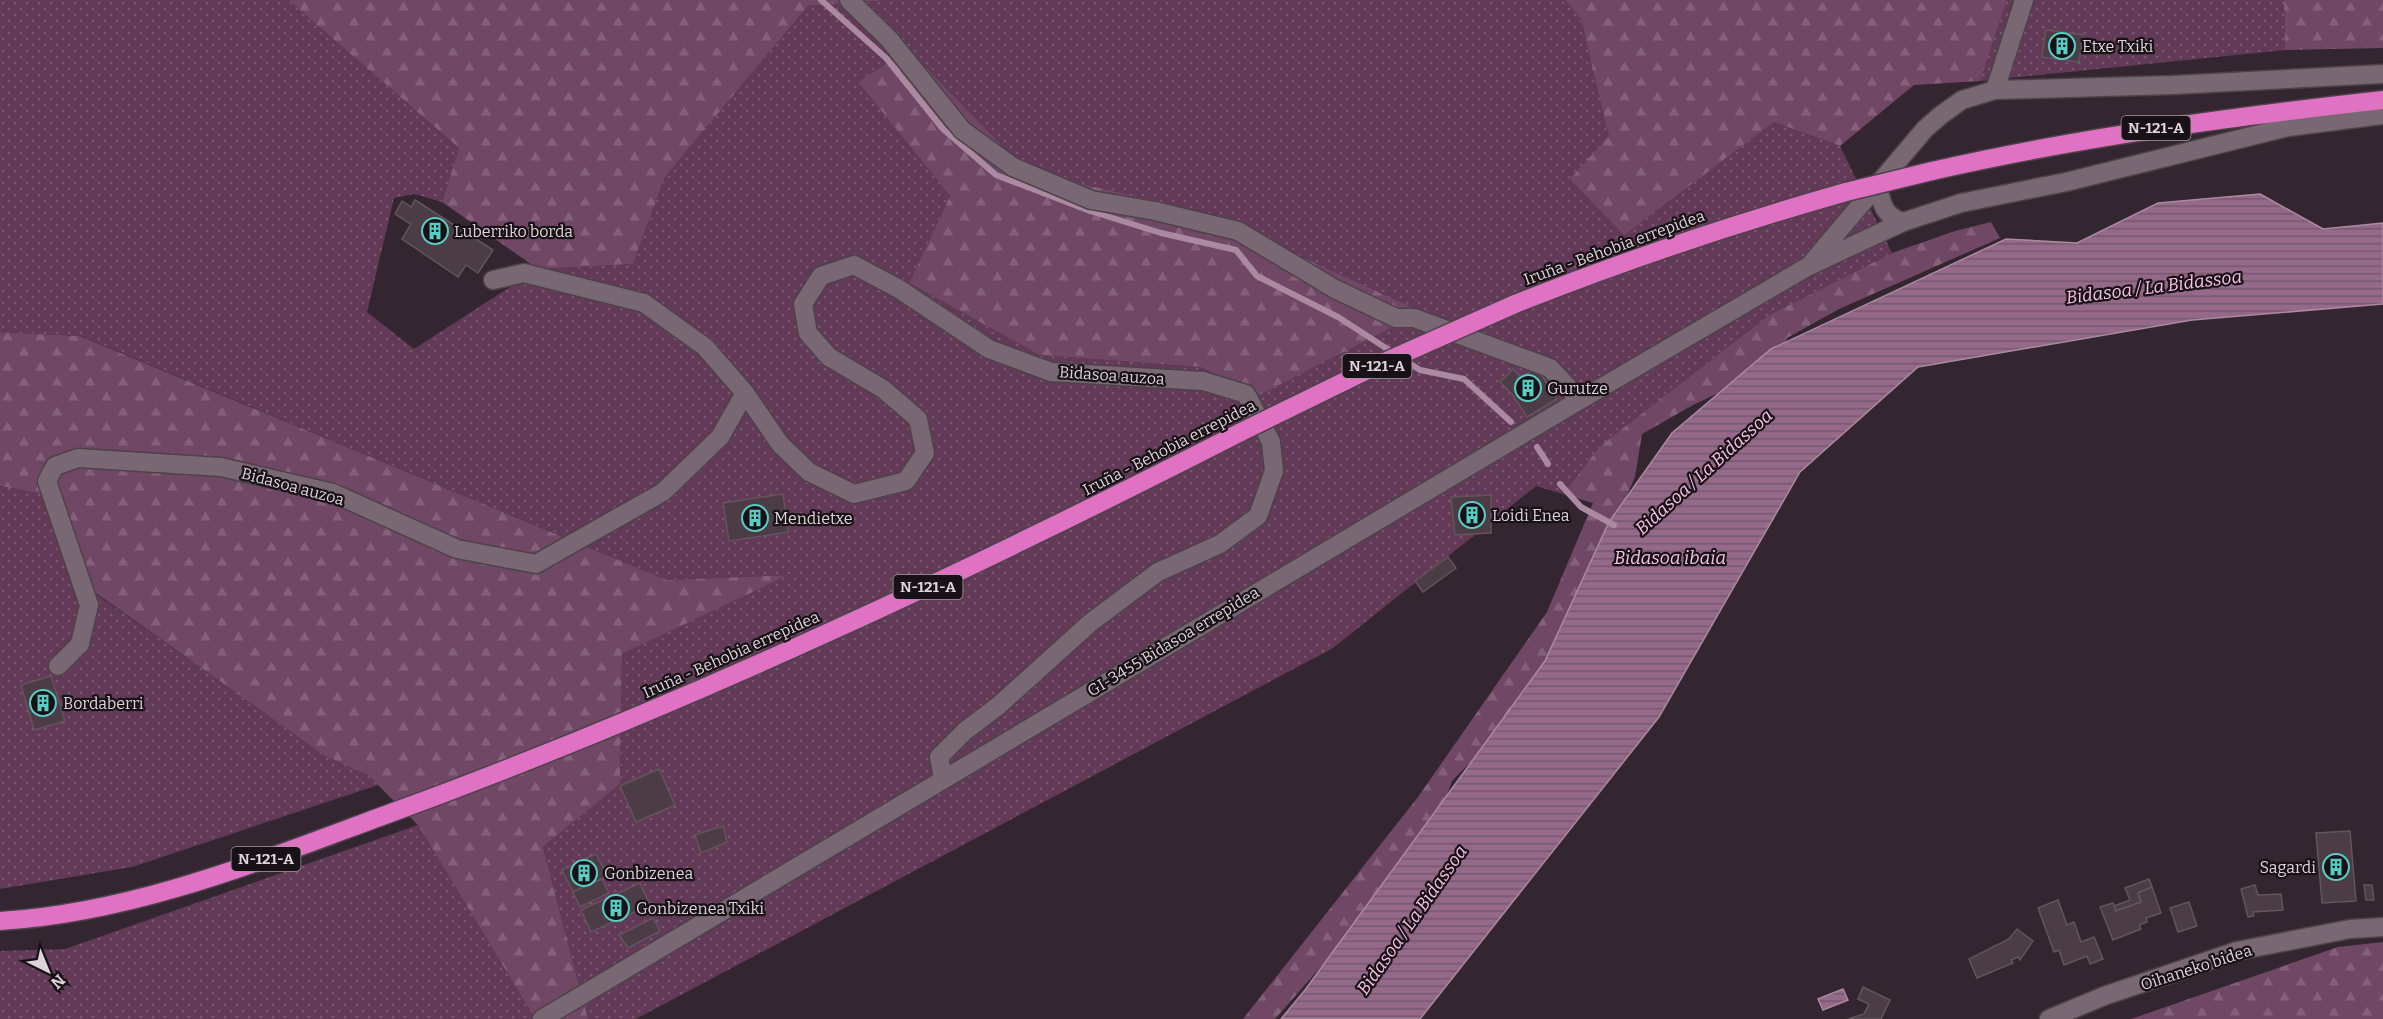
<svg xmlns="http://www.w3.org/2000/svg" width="2383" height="1019" font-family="Bitter,serif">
  <defs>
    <pattern id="grass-dots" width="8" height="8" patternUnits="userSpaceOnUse" patternTransform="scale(1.5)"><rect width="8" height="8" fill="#623a57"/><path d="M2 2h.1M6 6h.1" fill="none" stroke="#78566f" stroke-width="1.8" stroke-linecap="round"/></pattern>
    <pattern id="forest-firs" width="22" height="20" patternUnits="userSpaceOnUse" patternTransform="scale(1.5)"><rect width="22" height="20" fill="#704765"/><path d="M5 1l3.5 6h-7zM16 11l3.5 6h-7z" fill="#84617a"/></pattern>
    <pattern id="water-rules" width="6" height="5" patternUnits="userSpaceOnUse" patternTransform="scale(1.5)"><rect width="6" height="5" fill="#956989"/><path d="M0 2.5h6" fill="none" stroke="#74586c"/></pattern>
  </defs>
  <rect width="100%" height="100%" fill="#342630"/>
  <g fill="url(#grass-dots)" fill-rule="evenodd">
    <path d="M0 0H288L459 148 442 202 414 194 394 198 367 312 414 349 538 269 633 264 665 177 808 6 890 0H1565L1581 19 1610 136 1624 234 1774 122 1840 146 1892 253 1769 315 1600 446 1563 494 1536 486 1333 648 636 1019H588L543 847 620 784 622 654 787 575 667 580 81 336 0 332ZM908 49 1028 172 1259 395 1200 367 1039 355 909 283 950 196 858 82Z"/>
    <path d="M2007 0H2284L2285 50 1980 81Z"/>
    <path d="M0 486 57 497 93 592 324 754 368 775 378 785 132 867 0 889Z"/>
    <path d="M418 825 535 1019H0V951L65 949Z"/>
  </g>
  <g fill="url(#forest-firs)">
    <path d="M288 0H890L808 6 665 177 633 264 538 269 442 202 459 148Z"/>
    <path d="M1565 0H2007L1980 81 1914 85 1840 146 1774 122 1624 235 1570 179 1609 136 1581 19Z"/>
    <path d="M2284 0H2383V48L2285 50Z"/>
    <path d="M908 49 1028 172 1200 211 1422 312 1259 395 1200 367 1039 355 909 283 950 196 858 82Z"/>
    <path d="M1991 222 2000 238 1839 309 1787 338 1773 367 1693 405 1642 434 1635 477 1589 581 1530 701 1452 781 1430 842 1275 1019H1243L1418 797 1547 612 1593 503 1563 494 1600 446 1769 315 1892 253 1955 231Z"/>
    <path d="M0 332 80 336 667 580 788 575 622 654 620 784 543 847 588 1019H535L418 825 368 775 324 755 93 591 57 497 0 486Z"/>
    <path d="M2383 942V1019H2131L2338 947Z"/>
  </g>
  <g fill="url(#water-rules)" stroke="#ab89a1" stroke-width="1.5">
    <path d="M2260 194 2323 229 2383 223V304L2192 320 1918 367 1800 472 1659 717 1420 1019H1281L1305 990 1545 661 1609 522 1672 433 1771 349 2006 239 2077 243 2158 203Z"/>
    <path d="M1843 989 1848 1000 1823 1010 1818 999Z"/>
  </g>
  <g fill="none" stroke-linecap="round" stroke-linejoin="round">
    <g stroke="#ab89a1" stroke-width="6">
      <path d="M821 0 886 58 943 129 996 175 1090 211 1161 233 1236 250 1257 276 1338 317 1420 370 1464 379 1511 422"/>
      <path d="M1537 447 1548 464"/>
      <path d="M1560 484 1581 507 1614 525"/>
    </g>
  </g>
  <g fill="#4b3c46" stroke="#63545e" stroke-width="1.5">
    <path d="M2046 30 2083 35 2079 62 2042 57Z"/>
    <path d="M415 200 493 250 478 273 466 265 458 277 402 239 411 224 395 214 402 201 411 207Z"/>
    <path d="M1537 368 1557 399 1527 417 1512 394 1500 382 1513 369 1521 377Z"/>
    <path d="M783 494 788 532 729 541 723 503Z"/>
    <path d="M1491 495V533L1455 535 1451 497Z"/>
    <path d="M1448 557 1456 568 1423 592 1415 581Z"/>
    <path d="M51 676 65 721 34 730 21 685Z"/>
    <path d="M659 769 675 805 636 822 620 786Z"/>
    <path d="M723 826 727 842 701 853 695 835Z"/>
    <path d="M2350 831 2356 901 2322 903 2316 833Z"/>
    <path d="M596 854 607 876 573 892 562 870Z"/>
    <path d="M602 879 609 893 580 907 573 892Z"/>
    <path d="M2149 879 2152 887 2138 893 2141 902 2116 911 2114 906 2130 900 2125 888Z"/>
    <path d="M640 883 650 905 591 932 581 910Z"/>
    <path d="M2255 885 2258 895 2281 894 2283 910 2253 912 2254 916 2248 917 2241 889Z"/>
    <path d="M2364 885H2372L2374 900H2366Z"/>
    <path d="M2152 887 2161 913 2146 918 2147 922 2139 925 2141 929 2113 940 2100 907 2113 903 2116 911 2141 902 2138 893Z"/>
    <path d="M2058 900 2067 925 2074 922 2081 942 2094 937 2103 959 2090 964 2087 956 2064 965 2059 950 2054 952 2038 908Z"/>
    <path d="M2189 902 2197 926 2178 932 2170 908Z"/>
    <path d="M653 918 660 931 628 948 619 935Z"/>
    <path d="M2017 929 2033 941 2020 960 2018 957 2011 960 2013 963 1977 978 1969 959 2009 939Z"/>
    <path d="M1863 987 1890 1000 1881 1019H1848L1864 1014 1869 1004 1858 999Z"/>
  </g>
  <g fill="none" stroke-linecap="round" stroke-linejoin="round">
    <defs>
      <g id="minor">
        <path d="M849 0 889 39 962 130 1013 167 1091 200 1155 211 1238 231 1335 289 1396 318H1414L1550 368 1580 400"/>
        <path d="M1995 90 2024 0"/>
        <path d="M1878 187C1882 205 1884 216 1903 222"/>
        <path d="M1813 261 1925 129 1941 115 1962 100 1995 90 2173 85 2383 74"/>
        <path d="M493 280 524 273 644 303 705 347 745 393 780 444 809 472 854 494 906 481 925 453 918 419 883 389 829 357 808 333 803 304 821 276 854 265 899 289 989 349 1051 372 1203 381 1246 394 1271 442 1274 471 1258 516 1220 544 1158 572 1090 623 998 706 965 731 939 757 943 778"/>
        <path d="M58 666 80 644 89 605 47 481 55 466 78 458 221 467 333 493 457 549 536 564 663 492 720 437 745 393"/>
        <path d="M542 1019 1580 400 1807 267 1903 222 1961 203 2066 182 2288 127 2383 115"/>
        <path d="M2049 1019 2104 996 2237 951 2350 929 2383 927"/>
      </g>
      <g id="highway">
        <path d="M1932 171C2081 137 2231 117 2383 100"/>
        <path d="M1515 304C1623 261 1733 224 1846 192"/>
        <path d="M0 921C134 913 263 860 388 814 681 707 963 574 1241 432"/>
      </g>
    </defs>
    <use href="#minor" stroke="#4d424a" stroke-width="21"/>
    <use href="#highway" stroke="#4d424a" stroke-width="21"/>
    <use href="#minor" stroke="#796874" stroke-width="18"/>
    <use href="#highway" stroke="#df72c3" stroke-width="18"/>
    <defs>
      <g id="highway-bridge">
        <path d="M1846 192 1932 171"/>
        <path d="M1241 432 1382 363 1515 304"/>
      </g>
    </defs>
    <use href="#highway-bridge" stroke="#4d424a" stroke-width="21" stroke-linecap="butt"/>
    <use href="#highway-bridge" stroke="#df72c3" stroke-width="18"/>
  </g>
  <defs>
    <symbol id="building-ring" viewBox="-11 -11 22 22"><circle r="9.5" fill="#181116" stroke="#56cec4" stroke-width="1.5"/><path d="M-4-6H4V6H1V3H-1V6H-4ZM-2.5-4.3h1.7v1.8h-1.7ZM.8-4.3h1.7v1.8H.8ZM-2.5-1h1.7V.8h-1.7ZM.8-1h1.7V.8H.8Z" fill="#56cec4"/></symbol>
  </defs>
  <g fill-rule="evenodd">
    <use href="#building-ring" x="2047" y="31" width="30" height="30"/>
    <use href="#building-ring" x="420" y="216" width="30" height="30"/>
    <use href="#building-ring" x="1513" y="373" width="30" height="30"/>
    <use href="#building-ring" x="1457" y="500" width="30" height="30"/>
    <use href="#building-ring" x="740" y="503" width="30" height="30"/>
    <use href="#building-ring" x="28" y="688" width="30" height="30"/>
    <use href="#building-ring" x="2321" y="852" width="30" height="30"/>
    <use href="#building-ring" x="569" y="858" width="30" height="30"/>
    <use href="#building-ring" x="601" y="893" width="30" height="30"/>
  </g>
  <g text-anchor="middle" stroke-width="4.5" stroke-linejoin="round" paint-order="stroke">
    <g fill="#181116" stroke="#a2999f" stroke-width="1.5">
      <rect x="2121.5" y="116" width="69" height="24" rx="4.5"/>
      <rect x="1342.5" y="354" width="69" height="24" rx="4.5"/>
      <rect x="893.5" y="575" width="69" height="24" rx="4.5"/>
      <rect x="231.5" y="847" width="69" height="24" rx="4.5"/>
    </g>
    <g font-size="15" font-weight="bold" fill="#ddd3da">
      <text x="2156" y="133">N-121-A</text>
      <text x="1377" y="371">N-121-A</text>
      <text x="928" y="592">N-121-A</text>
      <text x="266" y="864">N-121-A</text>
    </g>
    <g font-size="16" fill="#ddd3da" stroke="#181116" text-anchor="start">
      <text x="2082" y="52">Etxe Txiki</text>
      <text x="454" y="237">Luberriko borda</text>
      <text x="1547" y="394">Gurutze</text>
      <text x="1492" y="521">Loidi Enea</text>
      <text x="774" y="524">Mendietxe</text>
      <text x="63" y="709">Bordaberri</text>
      <text x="2316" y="873" text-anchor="end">Sagardi</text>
      <text x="604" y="879">Gonbizenea</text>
      <text x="636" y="914">Gonbizenea Txiki</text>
    </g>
    <g font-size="16" fill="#ddd3da" stroke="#181116">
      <text transform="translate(1614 247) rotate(-20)" y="6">Iruña - Behobia errepidea</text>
      <text transform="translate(1112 375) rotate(4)" y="6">Bidasoa auzoa</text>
      <text transform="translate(1169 447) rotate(-27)" y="6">Iruña - Behobia errepidea</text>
      <text transform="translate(293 486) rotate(15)" y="6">Bidasoa auzoa</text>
      <text transform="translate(1173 641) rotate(-31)" y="6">GI-3455 Bidasoa errepidea</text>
      <text transform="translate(731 654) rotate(-24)" y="6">Iruña - Behobia errepidea</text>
      <text transform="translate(2196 967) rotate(-18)" y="6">Oihaneko bidea</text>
    </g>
    <g font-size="18" font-style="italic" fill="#f9c1e8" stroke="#181116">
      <text transform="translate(2154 287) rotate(-7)" y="6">Bidasoa / La Bidassoa</text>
      <text transform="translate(1704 472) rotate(-42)" y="6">Bidasoa / La Bidassoa</text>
      <text x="1670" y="564">Bidasoa ibaia</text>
      <text transform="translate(1412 920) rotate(-55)" y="6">Bidasoa / La Bidassoa</text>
    </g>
  </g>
  <g transform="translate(48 971) rotate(137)" stroke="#181116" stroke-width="4.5" paint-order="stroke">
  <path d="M0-4.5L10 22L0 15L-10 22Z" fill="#ddd3da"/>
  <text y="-9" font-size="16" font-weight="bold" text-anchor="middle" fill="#ddd3da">N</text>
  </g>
</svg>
